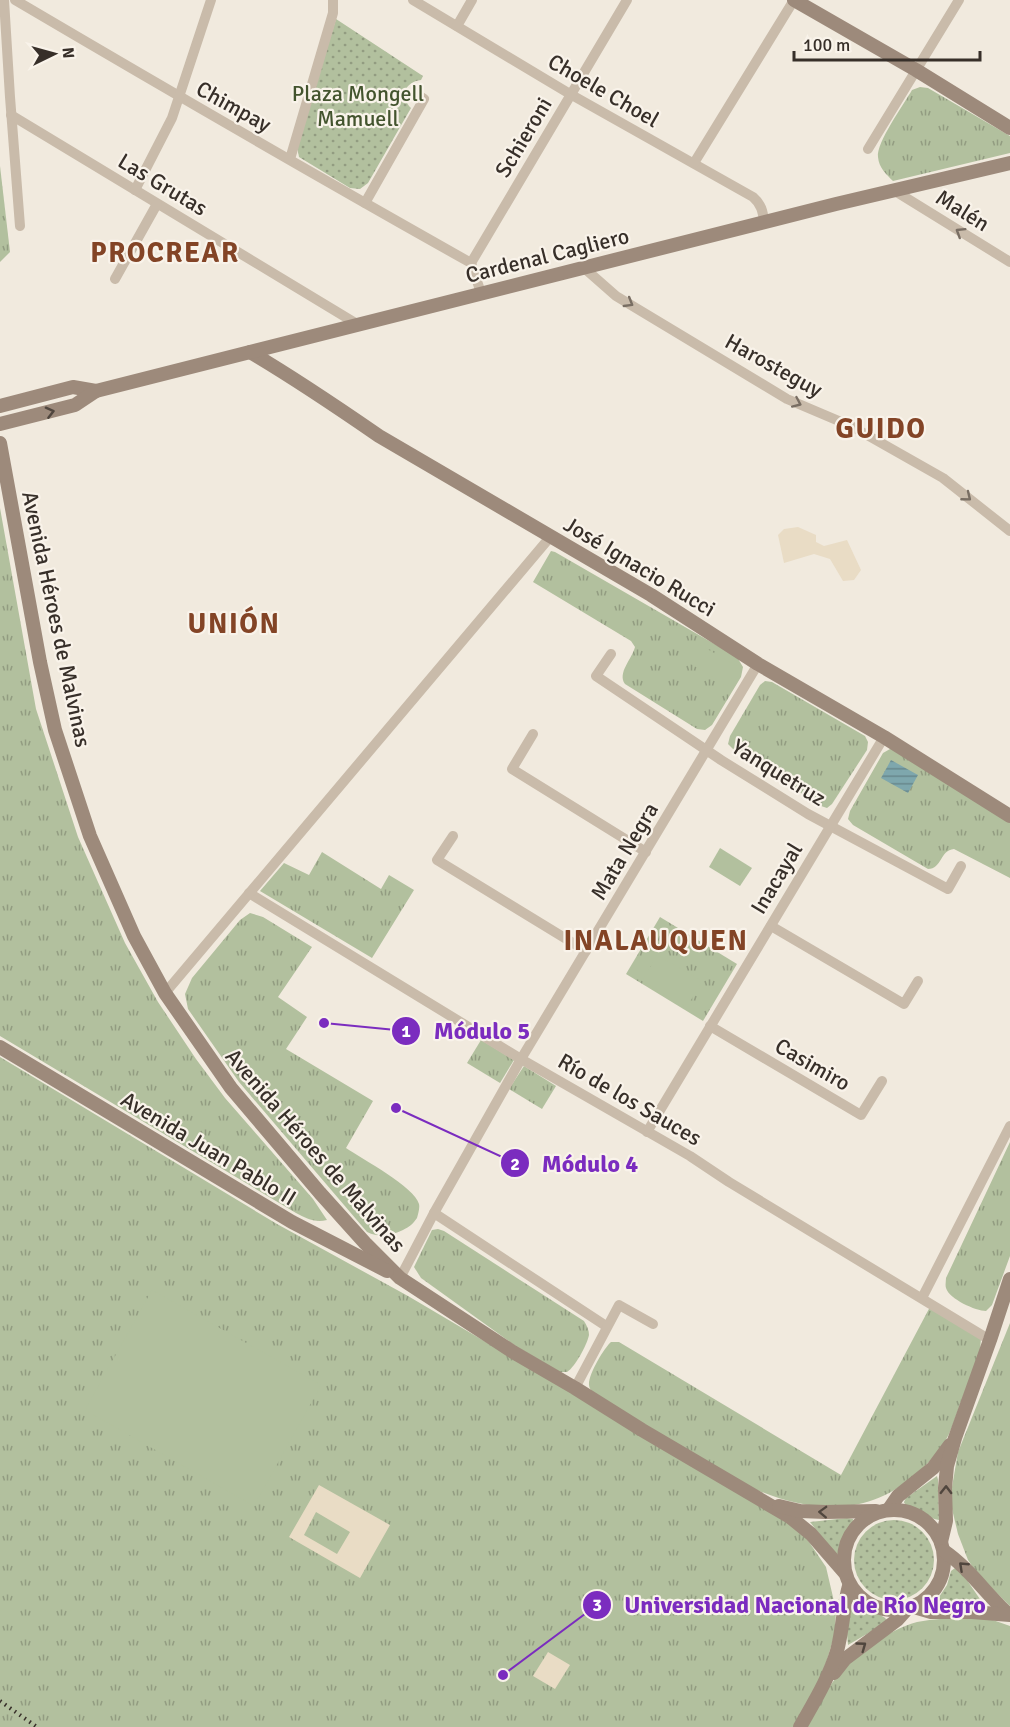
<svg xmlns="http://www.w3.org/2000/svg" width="1010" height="1727" font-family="Signika,sans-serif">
  <defs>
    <pattern id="grass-tufts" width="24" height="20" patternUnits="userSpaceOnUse" patternTransform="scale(1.5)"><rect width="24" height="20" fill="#b2c09e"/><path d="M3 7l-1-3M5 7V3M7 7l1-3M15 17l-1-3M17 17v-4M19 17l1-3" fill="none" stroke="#929c81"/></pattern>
    <pattern id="park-dots" width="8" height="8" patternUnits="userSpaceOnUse" patternTransform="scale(1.5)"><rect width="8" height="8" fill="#b2c09e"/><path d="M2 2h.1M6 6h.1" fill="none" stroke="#929c81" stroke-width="1.8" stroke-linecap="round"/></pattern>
    <pattern id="water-rules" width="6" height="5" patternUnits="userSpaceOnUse" patternTransform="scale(1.5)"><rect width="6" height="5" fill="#7ea7ad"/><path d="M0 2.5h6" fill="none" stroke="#68888d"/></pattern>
  </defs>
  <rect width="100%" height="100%" fill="#f1eade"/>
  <g fill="url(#grass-tufts)">
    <path d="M920 87 928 88 1010 136V153L893 181C886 174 879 168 878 157 876 143 904 104 912 90Z"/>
    <path d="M0 166 10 252 0 262Z"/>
    <path d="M0 508 36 709 78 837 125 943 158 1002 196 1059 225 1098 313 1199 327 1220C314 1223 306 1218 296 1213L0 1036Z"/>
    <path d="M551 551 555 552 737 657 743 667 741 677 712 725 705 730 697 729 625 684C617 673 632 659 635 647L631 641 533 582Z"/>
    <path d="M765 681 772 682 865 736 868 742 867 750 832 804 827 808 821 806 734 750 728 744 730 736 760 685Z"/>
    <path d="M890 749 897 750 1010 820V878L954 849C940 850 942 869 928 869L853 825 848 819 850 811 883 753Z"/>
    <path d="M322 852 381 889 389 875 414 890 372 958 260 891 284 863 309 875Z"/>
    <path d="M250 913 263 917 312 947 278 997 307 1017 286 1049 373 1101 346 1148C362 1159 415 1187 419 1204 420 1208 418 1214 417 1218 413 1224 409 1227 403 1230 391 1236 380 1238 367 1232L239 1082 188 1009 185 994 192 978 240 920Z"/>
    <path d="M660 917 737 964 703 1021 626 974Z"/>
    <path d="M481 1040 514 1060 500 1083 467 1063Z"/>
    <path d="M0 1057 277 1224 408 1296 787 1520 807 1539 826 1567 836 1610 835 1633 827 1660 817 1686 793 1727H0Z"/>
    <path d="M524 1066 556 1086 542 1109 509 1089Z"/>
    <path d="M1010 1142V1256L992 1305 986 1311C976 1311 949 1299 946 1288 945 1285 946 1281 946 1278Z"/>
    <path d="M438 1229 444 1231 584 1321C587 1326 589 1330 589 1335 587 1345 575 1367 567 1372H560L517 1347 421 1278 414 1267 432 1230Z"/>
    <path d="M931 1305 981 1338 980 1351C973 1370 966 1389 959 1407 956 1416 953 1425 949 1434 941 1450 928 1464 914 1476 861 1521 800 1511 741 1483L593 1393C591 1390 589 1388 589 1385 588 1375 604 1348 611 1342H619L841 1475Z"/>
    <path d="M1010 1323V1606L978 1575 968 1560 958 1534 952 1509V1487L958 1452Z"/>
    <path d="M968 1617 990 1619 1010 1626V1727H806C814 1713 822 1696 832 1683 851 1658 886 1630 917 1622 933 1619 951 1618 968 1617Z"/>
  </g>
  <g fill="url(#park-dots)">
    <path d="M336 19 423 76 421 80C404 82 400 97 411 108L368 183 360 189 350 188 299 157 297 146Z"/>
    <path d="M937 1476 938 1480 939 1520C930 1519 916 1510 906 1506L904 1502 906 1498Z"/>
    <path d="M847 1518 853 1519C853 1528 843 1543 840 1553L836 1555 810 1522Z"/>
    <circle cx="894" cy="1560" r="40"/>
    <path d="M955 1568 960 1570 984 1605 981 1606H937V1600L947 1585 951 1571Z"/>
    <path d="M851 1601C857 1602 883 1615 887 1620L884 1624 848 1645 847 1634Z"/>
  </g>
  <g fill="#b2c09e">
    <path d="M692 640 738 667 727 686 681 658Z"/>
    <path d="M720 848 752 868 740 886 709 867Z"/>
    <path d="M657 955 702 981 687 1007 642 981Z"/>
    <path d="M152 1290 321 1385 254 1506 85 1410Z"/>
  </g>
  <g fill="#e9dcc5" fill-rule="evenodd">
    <path d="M798 527 816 535V542L824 546 847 540 861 570 854 580 843 581 830 559 814 554 784 563 778 535 784 529Z"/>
    <path d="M319 1485 390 1525 360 1578 289 1537ZM316 1512 350 1532 337 1554 304 1535Z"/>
    <path d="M548 1652 570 1665 555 1689 533 1676Z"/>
  </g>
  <path fill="url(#water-rules)" d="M891 760 918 775 908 793 881 778Z"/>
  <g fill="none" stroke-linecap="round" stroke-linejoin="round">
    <g stroke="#c9bbaa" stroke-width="10">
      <path d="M4 0 10 97 20 226"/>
      <path d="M15 0C166 89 318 177 471 263L481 293"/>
      <path d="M413 0 570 94 753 197C761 204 763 211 764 222"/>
      <path d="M457 26 472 0"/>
      <path d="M11 115 357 324"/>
      <path d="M868 149 959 0"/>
      <path d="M290 159 333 13V0"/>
      <path d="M694 163 794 0"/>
      <path d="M135 190 172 118 211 0"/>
      <path d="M895 191 1010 262"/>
      <path d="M365 203 424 99 418 95"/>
      <path d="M471 263 627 0"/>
      <path d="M583 267 616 296 787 399 853 427 943 478 1010 531"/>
      <path d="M115 279 157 204"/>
      <path d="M611 654 596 676 721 760 808 814 948 889 961 866"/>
      <path d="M533 734 512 769 646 852"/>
      <path d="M453 836 437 860 586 951"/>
      <path d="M249 893 521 1059 690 1156 729 1182 990 1340"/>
      <path d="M771 926 904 1004 918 981"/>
      <path d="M165 993 551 536"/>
      <path d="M710 1026 861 1115 882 1081"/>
      <path d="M647 1132 884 737"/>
      <path d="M434 1213 606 1326"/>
      <path d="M400 1278 434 1213 521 1059 758 664"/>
      <path d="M922 1298 1010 1126"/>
      <path d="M575 1388 619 1305 653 1324"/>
    </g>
    <g stroke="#9d8a7b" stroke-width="14">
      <path d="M794 0 916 70 1010 128"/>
      <path d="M250 352C294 378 337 407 379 436L651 595 758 664 884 737 1010 816"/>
      <path d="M0 406 73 387 96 391"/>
      <path d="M0 424 75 405 96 391 836 204 1010 163"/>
      <path d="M0 443 40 662 55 730 90 836 134 936 165 993 231 1088 320 1193 365 1243 400 1278 513 1352 575 1388 642 1430 790 1517 811 1534 844 1572"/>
      <path d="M0 1047 292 1222 387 1271"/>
      <path d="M779 1506 800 1511 825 1512 876 1511"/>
      <path d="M889 1509 898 1496 933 1468 950 1445"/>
      <circle cx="894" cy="1560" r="50"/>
      <path d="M941 1542 946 1521 945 1488 947 1466 955 1438 990 1340 1010 1279"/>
      <path d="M944 1551C969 1568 986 1594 1008 1614"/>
      <path d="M914 1607 931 1612H972L1010 1615"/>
      <path d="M834 1673 845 1659 897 1620 906 1610"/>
      <path d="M800 1727C814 1702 829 1678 837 1651 843 1629 843 1607 849 1586"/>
    </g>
    <path stroke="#372f29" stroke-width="4" stroke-dasharray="1.5 4.5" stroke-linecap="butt" d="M0 1701 37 1727"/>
  </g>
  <defs><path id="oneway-chevron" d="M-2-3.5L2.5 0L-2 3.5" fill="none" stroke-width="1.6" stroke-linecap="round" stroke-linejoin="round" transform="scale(1.5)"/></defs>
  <g stroke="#796e63">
    <use href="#oneway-chevron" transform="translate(960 232) rotate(-148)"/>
    <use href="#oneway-chevron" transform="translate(629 303) rotate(31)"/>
    <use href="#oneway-chevron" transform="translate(797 403) rotate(24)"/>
    <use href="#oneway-chevron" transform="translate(967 497) rotate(39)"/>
  </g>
  <g stroke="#50463e">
    <use href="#oneway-chevron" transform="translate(50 412) rotate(-14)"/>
    <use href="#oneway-chevron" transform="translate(946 1490) rotate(-89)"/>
    <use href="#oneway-chevron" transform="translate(823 1512) rotate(-178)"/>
    <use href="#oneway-chevron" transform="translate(963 1566) rotate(-137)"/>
    <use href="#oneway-chevron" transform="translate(862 1646) rotate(-36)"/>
  </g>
  <g text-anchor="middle" stroke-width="4.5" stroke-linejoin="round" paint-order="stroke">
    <g font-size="22" fill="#372f29" stroke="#f9f3ea">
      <text transform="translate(604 90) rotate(30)" y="8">Choele Choel</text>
      <text transform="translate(234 106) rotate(29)" y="8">Chimpay</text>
      <text transform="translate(523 137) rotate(-59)" y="8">Schieroni</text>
      <text transform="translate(163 184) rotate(31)" y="8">Las Grutas</text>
      <text transform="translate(963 210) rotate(32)" y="8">Malén</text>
      <text transform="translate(547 255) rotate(-14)" y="8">Cardenal Cagliero</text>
      <text transform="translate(774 365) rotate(29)" y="8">Harosteguy</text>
      <text transform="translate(640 566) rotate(31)" y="8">José Ignacio Rucci</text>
      <text transform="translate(57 619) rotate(78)" y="8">Avenida Héroes de Malvinas</text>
      <text transform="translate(779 772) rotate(32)" y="8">Yanquetruz</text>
      <text transform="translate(624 851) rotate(-59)" y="8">Mata Negra</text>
      <text transform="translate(776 878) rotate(-59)" y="8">Inacayal</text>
      <text transform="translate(813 1064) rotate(30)" y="8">Casimiro</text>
      <text transform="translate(630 1099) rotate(30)" y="8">Río de los Sauces</text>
      <text transform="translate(209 1148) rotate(31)" y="8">Avenida Juan Pablo II</text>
      <text transform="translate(316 1150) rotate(49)" y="8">Avenida Héroes de Malvinas</text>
    </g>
    <g font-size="22" fill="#43542e" stroke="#f9f3ea">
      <text x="358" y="101">Plaza Mongell<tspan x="358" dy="25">Mamuell</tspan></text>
    </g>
    <g font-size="28" font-weight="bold" letter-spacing="1.5" fill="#834426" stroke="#f9f3ea">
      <text x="165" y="262">PROCREAR</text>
      <text x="881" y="438">GUIDO</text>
      <text x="234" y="633">UNIÓN</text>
      <text x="656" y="950">INALAUQUEN</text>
    </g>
  </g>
  <path fill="none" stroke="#7b2cbf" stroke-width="2" d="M324 1023L406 1031M396 1108L515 1163M503 1675L597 1605"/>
  <g fill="#7b2cbf" stroke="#f9f3ea" stroke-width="2">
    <circle cx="324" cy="1023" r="6"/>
    <circle cx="396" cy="1108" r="6"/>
    <circle cx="503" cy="1675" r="6"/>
    <circle cx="406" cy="1031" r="15"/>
    <circle cx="515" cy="1163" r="15"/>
    <circle cx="597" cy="1605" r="15"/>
  </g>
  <g font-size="18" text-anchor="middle" font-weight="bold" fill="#fff">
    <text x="406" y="1037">1</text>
    <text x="515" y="1170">2</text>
    <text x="597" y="1611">3</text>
  </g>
  <g font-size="24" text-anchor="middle" font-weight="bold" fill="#7b2cbf" stroke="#f9f3ea" stroke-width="4.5" stroke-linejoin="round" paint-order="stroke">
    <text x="482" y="1039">Módulo 5</text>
    <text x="590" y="1172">Módulo 4</text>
    <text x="805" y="1613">Universidad Nacional de Río Negro</text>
  </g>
  <g transform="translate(54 54) rotate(85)" stroke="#f9f3ea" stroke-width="4.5" paint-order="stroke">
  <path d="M0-4.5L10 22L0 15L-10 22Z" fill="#372f29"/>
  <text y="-9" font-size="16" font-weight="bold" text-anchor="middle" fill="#372f29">N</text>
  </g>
  <path d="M794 51v9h186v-9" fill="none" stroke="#372f29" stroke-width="3"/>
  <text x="803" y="51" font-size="18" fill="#372f29" stroke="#f9f3ea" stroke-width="4.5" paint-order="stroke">100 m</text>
</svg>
